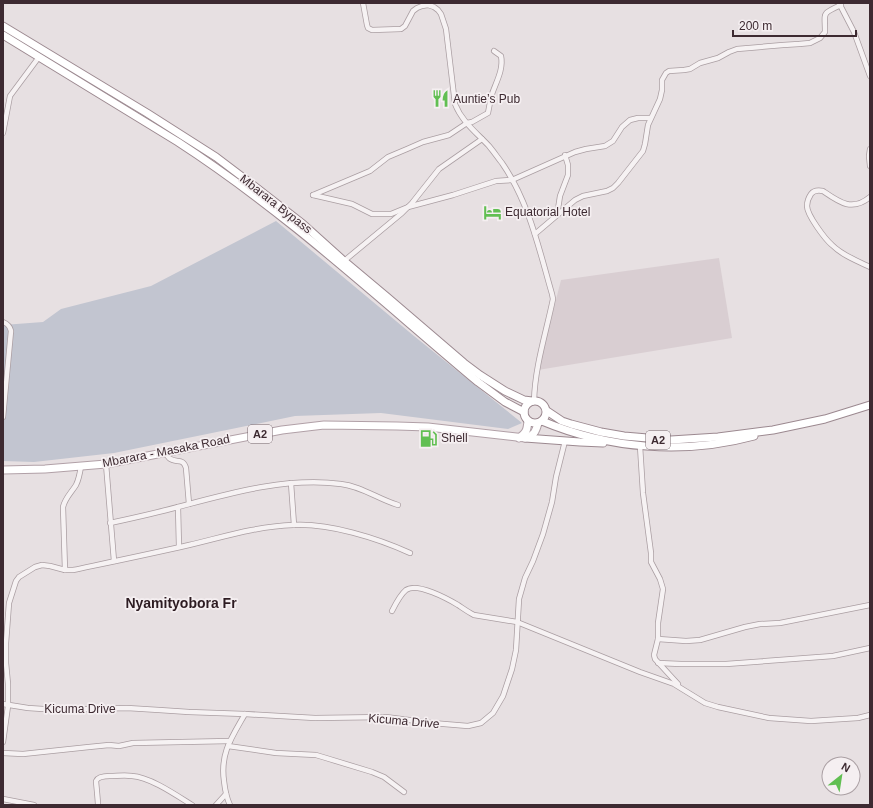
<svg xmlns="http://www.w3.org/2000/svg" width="873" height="808" font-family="Helvetica,sans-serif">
  <rect width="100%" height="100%" fill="#e7e0e2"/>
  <path fill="#d9ced2" d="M719 258 732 338 538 370 561 280Z"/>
  <path fill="#c2c5d0" d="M276 221 414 336 522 423 508 429 381 413 295 416 114 453 34 462 3 461V325L43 322 61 309 151 286Z"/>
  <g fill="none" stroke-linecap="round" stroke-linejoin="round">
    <defs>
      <g id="minor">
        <path d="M363 3 367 25 368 28 372 30 401 29 405 26 413 11 417 8 422 6 428 5 434 7 438 10 441 14 446 29 455 104C462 122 477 133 489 146 494 152 498 158 502 163 529 202 539 249 552 294L553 299C546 333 535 366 534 401"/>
        <path d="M839 3 854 32 870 76"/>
        <path d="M3 133 10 96 39 57"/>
        <path d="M870 149 869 156 870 166"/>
        <path d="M313 195 352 204 372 214H391L408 207 453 195 496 181 512 180 575 152 586 149 605 146 613 141 622 127 630 120 638 118H650"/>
        <path d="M313 195 370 171 388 157 407 149 423 142 449 135 467 123 472 122 488 113C489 108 490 102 491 97 495 84 504 70 501 56L494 51"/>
        <path d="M870 197C852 212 839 202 823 191 818 190 814 190 811 194 809 197 807 202 807 206 807 215 825 239 832 245 842 255 857 261 870 267"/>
        <path d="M553 216 558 209 560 196 568 175V165L565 155"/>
        <path d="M535 234 575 200 583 196 607 191 613 188 618 183 643 151 645 144 648 125 660 99 662 90V80L666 73 669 71 684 70 690 69 700 63 718 58 729 52 737 49 783 45 799 44 810 43 820 38 825 32C825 12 821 14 841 5"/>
        <path d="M344 261 402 213 412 203 439 169 482 139"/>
        <path d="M3 322C8 324 10 326 11 331L3 417"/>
        <path d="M640 446 643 493 651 553V562L660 579 663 589 658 623V639L654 655 655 659 678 684"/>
        <path d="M165 452C166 454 168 457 169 458 176 464 183 457 186 468L189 504"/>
        <path d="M106 464 114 561"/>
        <path d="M291 483 294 525"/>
        <path d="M178 507 179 547"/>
        <path d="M110 523C133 518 156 513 178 507 231 493 286 477 341 484 361 486 378 499 398 505"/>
        <path d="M65 570 63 507C65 498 71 493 76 485 79 479 80 473 81 466"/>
        <path d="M392 611C395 605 401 594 406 590 417 582 448 599 458 605 464 609 468 612 474 615L517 622 640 672 674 684 705 703 718 707 769 718 811 721 858 718 870 715"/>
        <path d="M658 639 686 641 700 640 745 627 760 624 780 623 870 605"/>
        <path d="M658 663 681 664H726L833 656 870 648"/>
        <path d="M3 704 28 708 58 710 127 708 159 710 189 712 245 714 315 718 386 717 432 723 468 726 481 723 493 713 503 696 512 669 516 650 519 599 525 578 533 561 543 534 552 502 556 477 565 441"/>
        <path d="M3 742 8 706V684L6 663V643L9 603 16 581 19 577 35 567 42 565 50 566 65 570H73C111 562 150 554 189 545 223 537 258 526 293 525 329 523 377 538 410 553"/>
        <path d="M228 746 276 753 316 755 326 758 372 772 384 777 404 792"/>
        <path d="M3 753 23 754 89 747 109 745 119 746 133 743 230 741"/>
        <path d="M3 799 34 805"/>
        <path d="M98 805C98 801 96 782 96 781 98 776 106 776 110 776 117 776 125 775 132 776 150 777 176 795 192 805"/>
        <path d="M216 805 226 794"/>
        <path d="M230 805C226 797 225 790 224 781 220 753 232 737 245 714"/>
      </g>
      <g id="primary">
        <path d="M519 438C527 432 527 430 528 421"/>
        <path d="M3 470 45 469 106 464 282 430 324 425 397 426 428 427 525 438C534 436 536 431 538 423"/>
      </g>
      <g id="trunk">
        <path d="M3 26 147 113 216 157 253 185 303 224 344 261 387 297 464 363 480 375 505 391 524 400 532 401"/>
        <path d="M3 35 178 142C286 212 380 300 478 382L505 402 524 412"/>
        <circle cx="535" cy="412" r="11"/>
        <path d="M547 411 562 421 571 424 601 432 624 436 671 440 718 437 773 430 825 419 870 405"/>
        <path d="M542 421C609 449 684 455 754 436"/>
        <path d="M525 438 580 442 603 443"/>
      </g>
    </defs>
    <use href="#minor" stroke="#aa9ea2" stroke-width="6"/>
    <use href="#primary" stroke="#b1a0a7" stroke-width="9"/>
    <use href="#trunk" stroke="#9c8990" stroke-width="9"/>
    <use href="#minor" stroke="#f6f2f3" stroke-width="4.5"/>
    <use href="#primary" stroke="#fff" stroke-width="7"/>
    <use href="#trunk" stroke="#fff" stroke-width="7"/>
  </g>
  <defs>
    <symbol id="restaurant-bare" viewBox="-9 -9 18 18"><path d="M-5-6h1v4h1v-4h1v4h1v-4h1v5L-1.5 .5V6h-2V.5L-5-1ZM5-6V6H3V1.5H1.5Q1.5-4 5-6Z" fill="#61bf52" stroke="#f5eff1" stroke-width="2.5" paint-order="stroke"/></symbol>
    <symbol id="hotel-bare" viewBox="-9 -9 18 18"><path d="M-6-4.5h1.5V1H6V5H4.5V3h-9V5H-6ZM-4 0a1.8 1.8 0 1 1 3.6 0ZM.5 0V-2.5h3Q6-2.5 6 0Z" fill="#61bf52" stroke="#f5eff1" stroke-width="2.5" paint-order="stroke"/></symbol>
    <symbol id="fuel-bare" viewBox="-9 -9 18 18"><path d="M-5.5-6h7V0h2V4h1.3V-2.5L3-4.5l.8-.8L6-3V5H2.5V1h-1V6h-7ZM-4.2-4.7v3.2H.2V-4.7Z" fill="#61bf52" stroke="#f5eff1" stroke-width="2.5" paint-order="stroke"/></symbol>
  </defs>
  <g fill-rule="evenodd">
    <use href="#restaurant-bare" x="428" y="86" width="25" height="25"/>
    <use href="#hotel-bare" x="480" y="200" width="25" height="25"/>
    <use href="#fuel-bare" x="416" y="426" width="25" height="25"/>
  </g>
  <g text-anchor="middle" stroke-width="3.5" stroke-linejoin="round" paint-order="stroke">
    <g fill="#f5eff1" stroke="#74656b" stroke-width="1">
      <rect x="248" y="425" width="24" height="18" rx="3"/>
      <rect x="646" y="431" width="24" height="18" rx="3"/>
    </g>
    <g font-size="11" font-weight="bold" fill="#3d2a31">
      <text x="260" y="438">A2</text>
      <text x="658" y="444">A2</text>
    </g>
    <g font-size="12" fill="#3d2a31" stroke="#f5eff1" text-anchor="start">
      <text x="453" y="103">Auntie’s Pub</text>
      <text x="505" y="216">Equatorial Hotel</text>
      <text x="441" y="442">Shell</text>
    </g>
    <g font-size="12" fill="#3d2a31" stroke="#f5eff1">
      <text transform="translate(276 204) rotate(38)" y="4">Mbarara Bypass</text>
      <text transform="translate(166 451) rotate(-11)" y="4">Mbarara - Masaka Road</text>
      <text x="80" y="713">Kicuma Drive</text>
      <text transform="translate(404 721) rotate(5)" y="4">Kicuma Drive</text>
    </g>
    <g font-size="14" font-weight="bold" fill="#2d1c22" stroke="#f5eff1">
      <text x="181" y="608">Nyamityobora Fr</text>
    </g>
  </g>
  <rect width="873" height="808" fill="none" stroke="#3d2a31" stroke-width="8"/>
  <g transform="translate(841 776) rotate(30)"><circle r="19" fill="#f5eff1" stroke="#aba0a4"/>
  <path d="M0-3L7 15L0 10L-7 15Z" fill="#61bf52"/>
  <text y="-6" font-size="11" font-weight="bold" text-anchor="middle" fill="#3d2a31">N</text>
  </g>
  <path d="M733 30v6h123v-6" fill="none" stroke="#3d2a31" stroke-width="2"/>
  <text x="739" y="30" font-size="12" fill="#3d2a31" stroke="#f5eff1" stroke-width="3" paint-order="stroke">200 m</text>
</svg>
